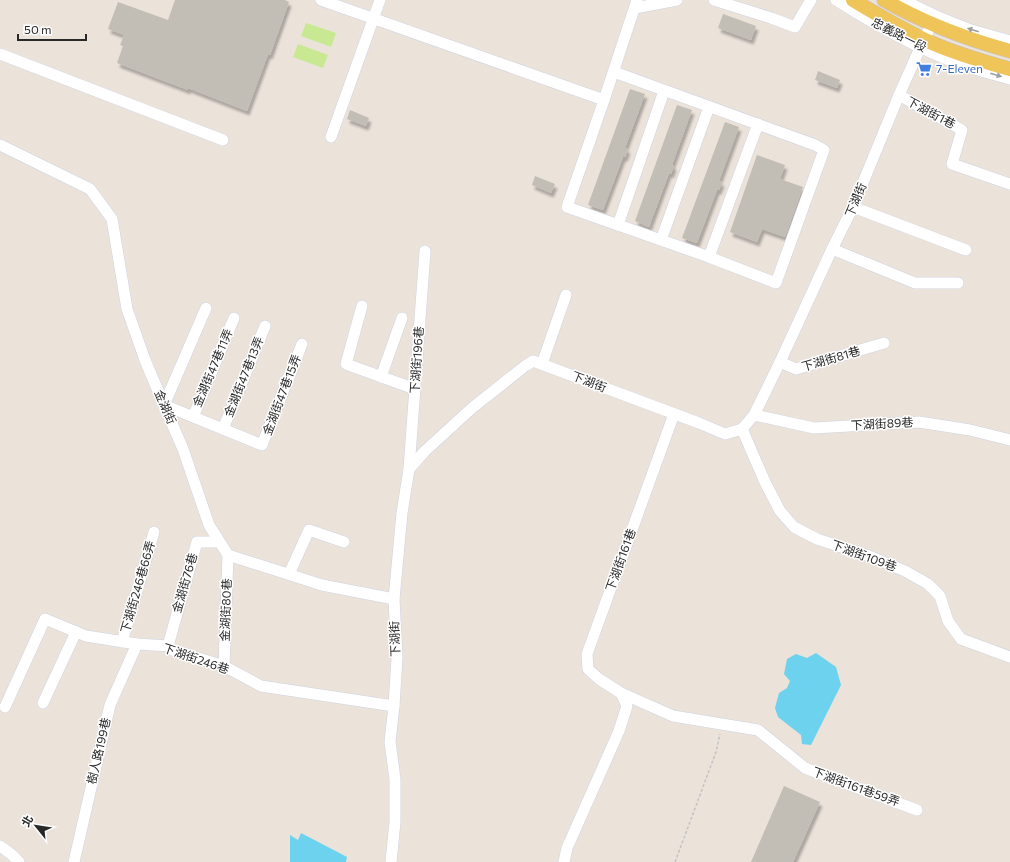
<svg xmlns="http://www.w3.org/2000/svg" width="1010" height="862" font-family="Commissioner,'Noto Sans TC',sans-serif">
  <defs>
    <filter id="shadow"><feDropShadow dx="2.5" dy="4.5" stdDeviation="1" flood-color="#0004"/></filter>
  </defs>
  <rect width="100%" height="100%" fill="#ebe2da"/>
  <g fill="#c8e991">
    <path d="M306 23 336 33 331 47 301 36Z"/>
    <path d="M298 44 328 55 323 68 293 57Z"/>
  </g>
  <g fill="#6cd2ed">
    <path d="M816 653 836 667 841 685 811 745 802 744 801 735 778 717 775 708 779 693 787 688 790 681 784 674 787 659 796 654 807 658Z"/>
    <path d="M301 833 347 857 346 862H290V835L298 840Z"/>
  </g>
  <g fill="#c2bdb5" filter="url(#shadow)">
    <path d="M175 0H285L289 2 270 55 268 54 247 111 188 88V90L117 63 123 46 120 45 124 35 108 29 118 2 168 20Z"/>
    <path d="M723 14 756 26 751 40 718 28Z"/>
    <path d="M818 71 840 80 837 88 815 80Z"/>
    <path d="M630 89 645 94 625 148 628 149 625 157H623L603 210 588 205Z"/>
    <path d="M677 105 692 110 672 165 674 166 671 174 669 173 649 227 635 221Z"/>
    <path d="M350 110 369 118 366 126 347 119Z"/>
    <path d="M725 122 739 127 719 181 722 182 719 190H717L697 243 682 238Z"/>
    <path d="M757 155 785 165 780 179 803 187 785 237 762 229 757 242 730 232Z"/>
    <path d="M535 176 555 184 551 193 532 185Z"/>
    <path d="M784 786 820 802 793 862H751Z"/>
  </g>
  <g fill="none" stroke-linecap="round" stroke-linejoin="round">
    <defs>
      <g id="minor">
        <path d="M321 0 604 100 637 0"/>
        <path d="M714 0 771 18 795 27 811 0"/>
        <path d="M836 0C874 24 913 46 954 62 972 69 991 74 1010 79"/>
        <path d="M903 0 936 16 971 30 1010 41"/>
        <path d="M635 8 677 0"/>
        <path d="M0 54 223 140"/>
        <path d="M899 95 962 130 952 164 1010 184"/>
        <path d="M604 100 567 207 709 257 776 283 824 150 815 145 614 72"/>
        <path d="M331 137 380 0"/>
        <path d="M0 145 90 189 112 219 127 309 145 360 164 405 183 449 209 525 228 555 322 585 394 599"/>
        <path d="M853 207 966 250"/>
        <path d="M618 225 664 91"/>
        <path d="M661 240 709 107"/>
        <path d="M832 249 915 283H958"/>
        <path d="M709 257 758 124"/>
        <path d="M362 306 346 364 415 389"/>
        <path d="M206 308 164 405 262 445 302 344"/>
        <path d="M780 362 796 369 884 343"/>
        <path d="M542 364 566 295"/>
        <path d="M381 377 402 318"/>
        <path d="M674 414 587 654 588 669 599 679 621 693 673 716 758 730 805 768 917 810"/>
        <path d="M754 415 814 428 919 422 970 430 1010 440"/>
        <path d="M193 417 234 318"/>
        <path d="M223 429 265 326"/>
        <path d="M742 429 765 482 780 511 794 527 817 539 869 556 905 571 928 584 940 596 948 621 961 639 1010 657"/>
        <path d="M409 469 425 251"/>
        <path d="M289 574 309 530 344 542"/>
        <path d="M122 642 154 532"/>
        <path d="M168 646 197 542H219"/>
        <path d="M224 666 228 555"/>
        <path d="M43 703 76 632"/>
        <path d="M5 707 45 619 86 636 137 644 168 646 172 650 224 666 261 686 394 706"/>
        <path d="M0 846 11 854 19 862"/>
        <path d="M74 862 110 705 137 644"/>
        <path d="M391 862 395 822V779L390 742 394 706 397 658 394 599 402 513 409 469 425 451 472 408 525 366 533 361 699 423 725 434 742 429 754 415 780 362 832 249 853 207 899 95 924 39 936 16"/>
        <path d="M564 862 567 848 619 731 627 706 621 693"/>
      </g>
      <g id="major">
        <path d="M853 0C876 14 899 27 923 39 950 52 981 61 1010 69"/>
        <path d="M884 0C924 23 966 39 1010 51"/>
      </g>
    </defs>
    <use href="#minor" stroke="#cfd3e1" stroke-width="12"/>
    <use href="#major" stroke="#c3c3c3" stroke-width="15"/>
    <path stroke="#c3c3c3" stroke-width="1.5" stroke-dasharray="3 2" stroke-linecap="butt" d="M675 862 716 752 720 734"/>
    <use href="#minor" stroke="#fff" stroke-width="11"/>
    <use href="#major" stroke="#efc55a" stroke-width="14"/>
  </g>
  <defs><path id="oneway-solid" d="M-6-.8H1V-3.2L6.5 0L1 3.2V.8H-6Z"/></defs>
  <g fill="#9e9e9e">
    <use href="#oneway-solid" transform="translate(973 30) rotate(-162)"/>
    <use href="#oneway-solid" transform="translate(996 75) rotate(16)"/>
  </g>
  <defs>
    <symbol id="supermarket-bare" viewBox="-9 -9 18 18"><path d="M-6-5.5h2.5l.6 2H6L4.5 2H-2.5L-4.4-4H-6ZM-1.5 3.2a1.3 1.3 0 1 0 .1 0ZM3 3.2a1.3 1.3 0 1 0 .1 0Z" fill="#3f7fe0" stroke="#fff" stroke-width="2.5" paint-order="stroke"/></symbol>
  </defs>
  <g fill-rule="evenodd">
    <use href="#supermarket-bare" x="913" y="58" width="22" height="22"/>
  </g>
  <g text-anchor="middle" stroke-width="3" stroke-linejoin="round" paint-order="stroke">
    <g font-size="12" fill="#282828" stroke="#fff">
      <text transform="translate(899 35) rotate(27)" y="4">忠義路一段</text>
      <text transform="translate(931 113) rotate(28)" y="4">下湖街1巷</text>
      <text transform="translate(856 200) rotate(-67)" y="4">下湖街</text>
      <text transform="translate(831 359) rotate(-16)" y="4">下湖街81巷</text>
      <text transform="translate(417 360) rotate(-86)" y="4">下湖街196巷</text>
      <text transform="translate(213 368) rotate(-67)" y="4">金湖街47巷11弄</text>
      <text transform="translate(244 377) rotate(-68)" y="4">金湖街47巷13弄</text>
      <text transform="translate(589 382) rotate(21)" y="4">下湖街</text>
      <text transform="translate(282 395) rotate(-69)" y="4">金湖街47巷15弄</text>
      <text transform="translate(165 407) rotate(67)" y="4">金湖街</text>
      <text transform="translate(882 424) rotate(-3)" y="4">下湖街89巷</text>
      <text transform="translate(864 556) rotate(20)" y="4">下湖街109巷</text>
      <text transform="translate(621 560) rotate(-70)" y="4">下湖街161巷</text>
      <text transform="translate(185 583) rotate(-74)" y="4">金湖街76巷</text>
      <text transform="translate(138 587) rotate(-74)" y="4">下湖街246巷66弄</text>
      <text transform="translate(226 610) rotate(-88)" y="4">金湖街80巷</text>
      <text transform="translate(395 639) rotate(-92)" y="4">下湖街</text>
      <text transform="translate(196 659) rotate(19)" y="4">下湖街246巷</text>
      <text transform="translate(99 751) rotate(-77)" y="4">樹人路199巷</text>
      <text transform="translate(856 787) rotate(20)" y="4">下湖街161巷59弄</text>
    </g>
    <g font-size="12" fill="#366cbe" stroke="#fff" text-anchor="start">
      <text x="936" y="73">7-Eleven</text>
    </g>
  </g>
  <g transform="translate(36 826) rotate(300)" stroke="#ffffff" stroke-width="3" paint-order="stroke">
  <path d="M0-3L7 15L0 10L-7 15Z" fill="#282828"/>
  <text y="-6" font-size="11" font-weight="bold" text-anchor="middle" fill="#282828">北</text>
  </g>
  <path d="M18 34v6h68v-6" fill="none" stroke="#282828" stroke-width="2"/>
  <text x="24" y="34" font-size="12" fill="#282828" stroke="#ffffff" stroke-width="3" paint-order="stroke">50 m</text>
</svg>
